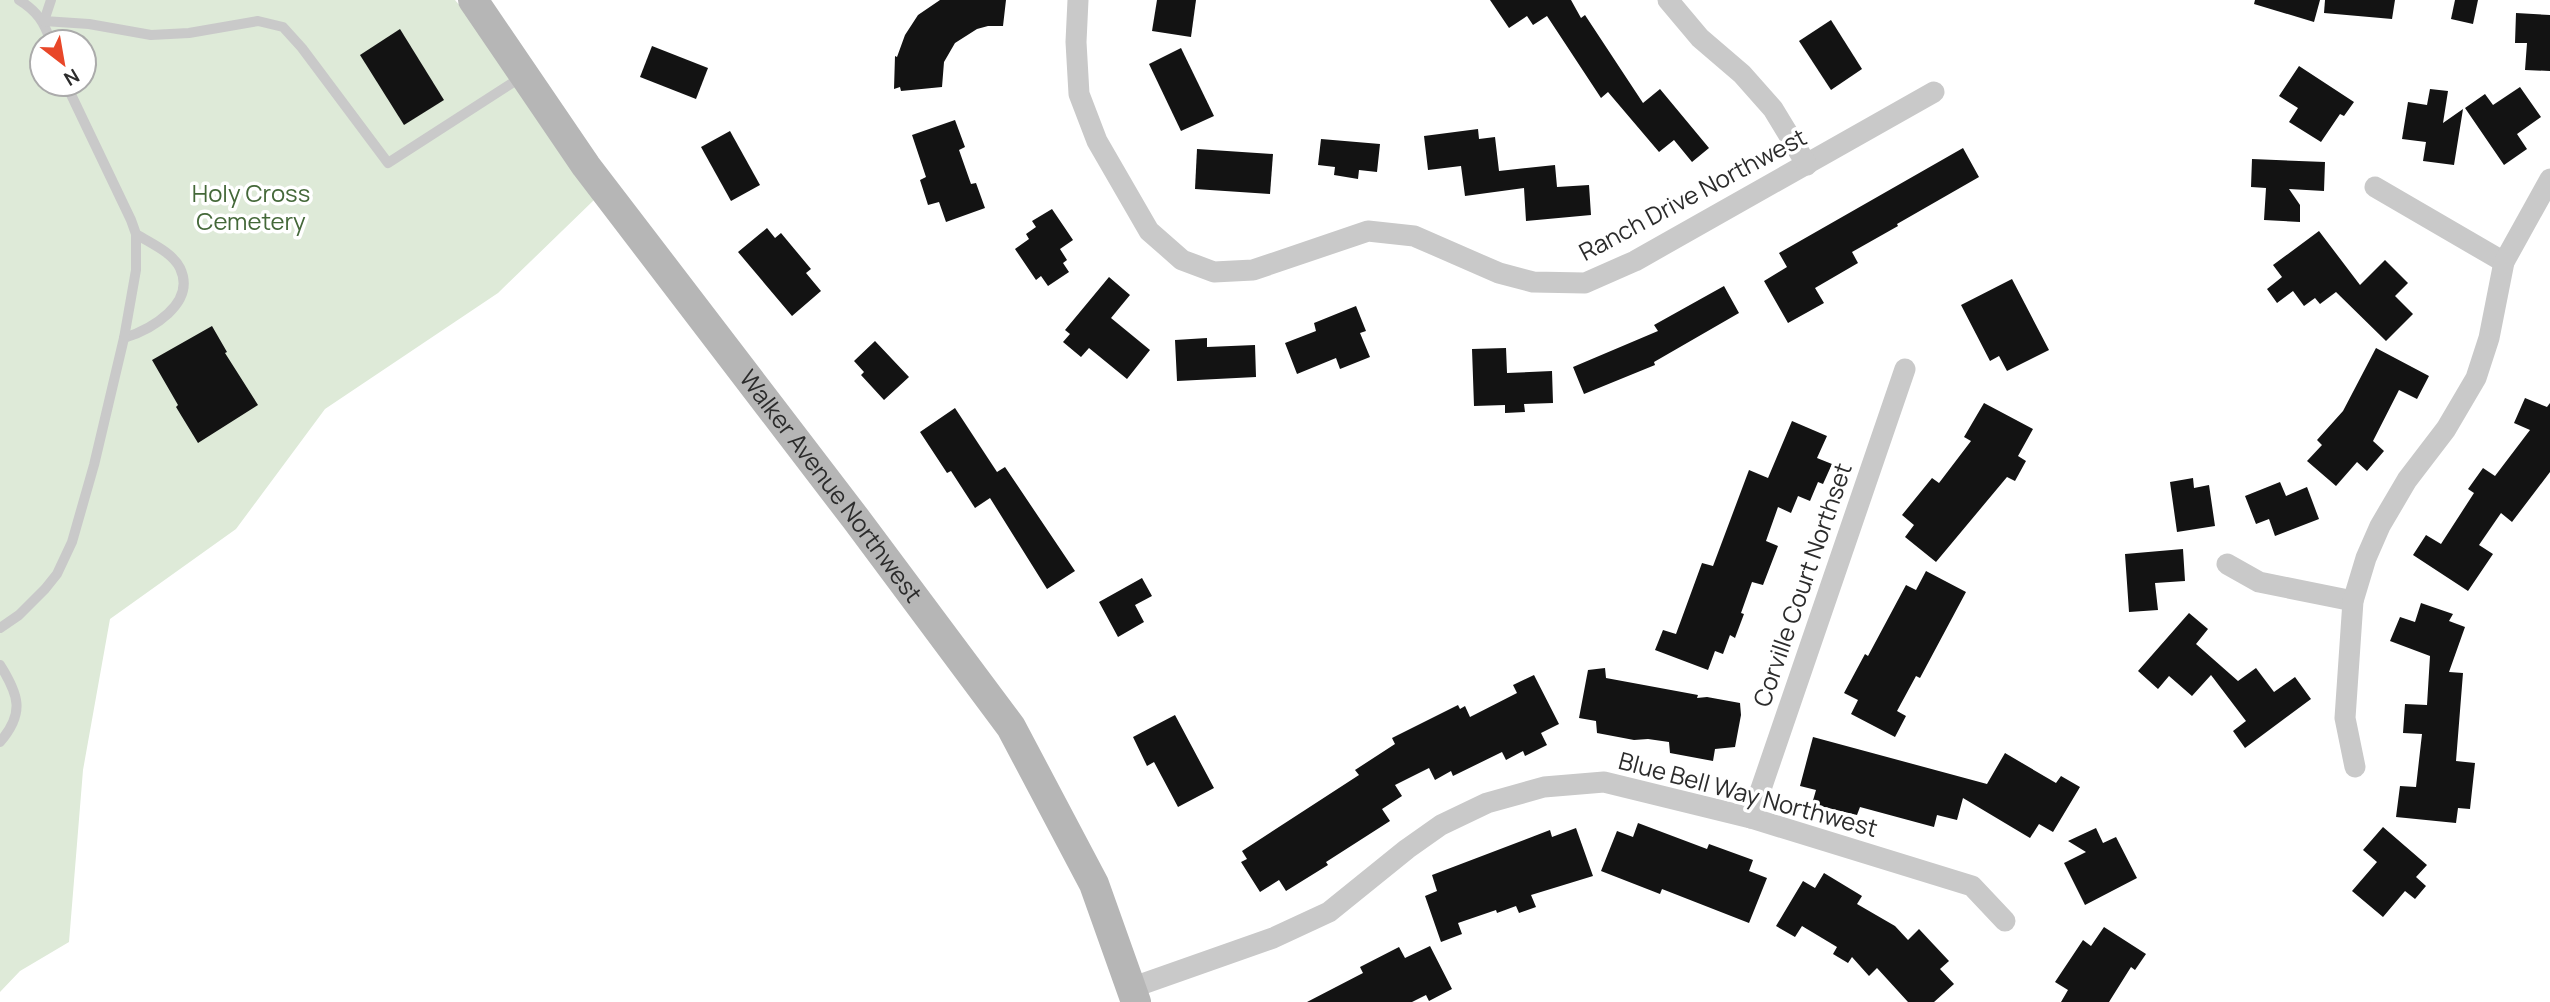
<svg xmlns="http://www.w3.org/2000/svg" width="2550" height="1002" font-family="Manrope,sans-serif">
  <rect width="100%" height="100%" fill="#fff"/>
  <path fill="#deead8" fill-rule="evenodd" d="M0 0H455L473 21 594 200 498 293 325 409 236 529 110 619 83 770 69 942 20 971 0 992ZM42 42H84V84H42Z"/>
  <g fill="#131313">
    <path d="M940 0H1006L1003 26H988L977 29 955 43 944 62 942 87 901 91 900 87 894 89 895 56 897 57 905 35 918 15Z"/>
    <path d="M1157 0H1196L1191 37 1152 31Z"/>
    <path d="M1490 0H1571L1581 18 1585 15 1643 103 1660 89 1709 148 1692 162 1674 140 1659 152 1608 92 1601 98 1547 16 1533 25 1527 16 1509 28Z"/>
    <path d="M2255 0H2320L2314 22 2254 4Z"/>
    <path d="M2325 0H2395L2392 19 2324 13Z"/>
    <path d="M2455 0H2478L2473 24 2451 19Z"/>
    <path d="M2516 13 2550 15V71L2525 70 2527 43H2515Z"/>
    <path d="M1831 20 1862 69 1831 90 1799 41Z"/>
    <path d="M400 29 444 100 404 125 360 55Z"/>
    <path d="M652 46 708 68 696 99 640 77Z"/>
    <path d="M1181 48 1214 116 1181 131 1149 64Z"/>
    <path d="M2299 66 2354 102 2344 116 2340 114 2321 142 2289 122 2298 108 2279 96Z"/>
    <path d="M2520 87 2541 117 2517 134 2527 149 2504 165 2465 108 2485 94 2493 105Z"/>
    <path d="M2430 89 2448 91 2443 123 2463 109 2454 165 2423 161 2426 142 2402 139 2408 102 2427 105Z"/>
    <path d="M955 120 965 147 959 150 971 184 976 183 985 208 946 222 939 202 928 205 920 180 926 177 912 135Z"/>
    <path d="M1478 129 1479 139 1495 137 1499 171 1555 165 1557 187 1589 185 1591 215 1526 221 1524 188 1465 196 1461 166 1428 170 1424 136Z"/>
    <path d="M730 131 760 185 731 201 701 147Z"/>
    <path d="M1321 139 1380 144 1377 172 1359 170 1358 179 1334 175 1335 167 1318 165Z"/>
    <path d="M1963 148 1979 177 1897 224 1898 226 1852 252 1858 263 1815 288 1824 303 1788 323 1764 281 1787 267 1779 253Z"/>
    <path d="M1197 149 1273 154 1270 194 1195 189Z"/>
    <path d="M2252 159 2325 162 2324 191 2289 189 2300 205V222L2264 220 2266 188 2251 187Z"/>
    <path d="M1052 209 1073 240 1060 249 1067 260 1063 263 1069 272 1048 286 1041 276 1036 280 1015 249 1029 239 1026 234 1036 227 1032 221Z"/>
    <path d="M767 228 775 238 781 233 811 269 806 273 821 291 792 316 738 252Z"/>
    <path d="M2319 231 2360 285 2385 260 2408 283 2395 296 2413 314 2386 341 2336 292 2320 304 2315 298 2304 306 2293 291 2277 303 2267 289 2282 277 2273 265Z"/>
    <path d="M1109 277 1130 295 1111 318 1150 350 1127 379 1089 348 1081 357 1063 342 1070 334 1065 330Z"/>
    <path d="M2012 279 2049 350 2007 371 1999 356 1990 361 1961 305Z"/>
    <path d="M1724 286 1739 313 1654 362 1655 365 1584 394 1573 367 1658 331 1654 325Z"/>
    <path d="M1356 306 1366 331 1360 333 1370 357 1340 369 1336 358 1297 374 1285 343 1316 331 1314 323Z"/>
    <path d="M212 326 227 352 225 353 258 405 198 443 176 407 178 405 152 360Z"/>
    <path d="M1207 338V347L1255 345 1256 377 1177 381 1175 340Z"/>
    <path d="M875 341 909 377 884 400 861 375 864 372 854 361Z"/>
    <path d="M1506 348 1507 373 1552 371 1553 403 1524 404 1525 412 1505 413V405L1474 406 1472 349Z"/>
    <path d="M2376 348 2429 376 2417 399 2399 390 2373 441 2384 451 2367 471 2357 462 2336 486 2307 461 2322 445 2317 440 2343 411Z"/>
    <path d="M2525 398 2547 407 2550 403V472L2512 522 2501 513 2479 545 2493 554 2468 591 2413 555 2426 535 2441 544 2474 493 2468 489 2483 468 2495 476 2530 430 2514 423Z"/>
    <path d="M1984 403 2033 429 2018 456 2026 461 2015 481 2007 477 1936 562 1905 537 1914 525 1902 515 1932 478 1939 483 1971 441 1964 437Z"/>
    <path d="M955 408 997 472 1005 467 1075 571 1047 589 990 498 975 508 951 471 947 473 920 432Z"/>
    <path d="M1792 421 1827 436 1817 458 1832 464 1823 484 1818 482 1810 501 1798 496 1791 513 1778 507 1766 541 1778 546 1763 585 1752 582 1741 613 1744 614 1735 638 1730 635 1723 654 1715 651 1708 670 1655 650 1663 630 1676 634 1702 563 1713 566 1749 470 1768 478Z"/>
    <path d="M2193 478 2194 488 2209 485 2215 526 2177 532 2170 482Z"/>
    <path d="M2280 482 2286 496 2307 487 2319 519 2275 536 2269 519 2256 524 2245 496Z"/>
    <path d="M2183 549 2185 581 2155 583 2158 610 2129 612 2125 554Z"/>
    <path d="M1926 571 1966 592 1920 678 1916 676 1897 711 1906 716 1895 737 1851 714 1858 700 1844 693 1865 654 1868 656 1906 585 1916 590Z"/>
    <path d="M1142 578 1152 596 1135 605 1144 622 1118 637 1099 602Z"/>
    <path d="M2421 603 2453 614 2449 621 2465 627 2449 672 2463 673 2456 761 2475 763 2470 809 2458 808 2456 823 2396 817 2400 786 2416 787 2422 734 2403 733 2405 704 2427 705 2430 656 2390 641 2400 617 2415 622Z"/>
    <path d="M2189 613 2208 629 2196 644 2238 681 2256 668 2274 692 2295 677 2311 699 2245 748 2233 731 2246 721 2211 675 2192 696 2169 676 2158 689 2138 671Z"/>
    <path d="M1605 668 1606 678 1698 695 1697 698 1707 697 1740 703 1741 715 1735 747 1715 749 1713 761 1670 753 1669 742 1648 739 1634 740 1597 733 1596 721 1579 718 1588 670Z"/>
    <path d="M1534 675 1559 724 1541 733 1547 745 1525 756 1523 751 1506 760 1502 752 1453 776 1451 771 1435 780 1429 768 1395 785 1402 796 1382 809 1390 821 1326 862 1328 865 1286 891 1279 880 1260 892 1241 862 1247 859 1242 851 1359 775 1355 770 1395 744 1392 738 1458 705 1460 709 1465 706 1470 717 1517 693 1513 685Z"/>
    <path d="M1175 715 1214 788 1178 807 1154 762 1147 766 1133 737Z"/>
    <path d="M1813 737 1987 784 2005 753 2056 783 2061 776 2080 787 2053 832 2039 824 2030 838 1963 798 1957 820 1937 815 1934 827 1860 807 1857 815 1812 804 1816 790 1800 786Z"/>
    <path d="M1638 823 1707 849 1709 844 1753 860 1749 871 1767 878 1749 923 1662 889 1660 894 1601 871 1617 831 1633 837Z"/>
    <path d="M2383 827 2427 865 2416 877 2426 886 2415 899 2405 891 2383 917 2352 891 2377 862 2363 850Z"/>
    <path d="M1576 828 1593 876 1531 895 1536 907 1519 913 1516 906 1497 913 1496 910 1458 923 1462 934 1441 942 1425 896 1437 891 1432 875 1550 830 1552 837Z"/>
    <path d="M2096 828 2103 843 2116 837 2137 878 2085 905 2064 863 2086 852 2068 841Z"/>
    <path d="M1824 873 1862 896 1857 904 1895 926 1908 940 1919 929 1949 961 1940 969 1954 984 1934 1002H1908L1877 968 1869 976 1852 957 1848 963 1833 954 1837 947 1802 926 1795 937 1776 926 1803 881 1815 888Z"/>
    <path d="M2104 927 2146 954 2135 970 2131 967 2109 1002H2061L2068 990 2055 982 2083 940 2091 946Z"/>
    <path d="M1430 946 1452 989 1429 1001 1426 995 1412 1002H1307L1363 973 1360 967 1399 947 1405 958Z"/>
  </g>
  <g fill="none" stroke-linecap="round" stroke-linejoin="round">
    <g stroke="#c9c9c9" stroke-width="10">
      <path d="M19 0C37 11 44 22 51 42"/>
      <path d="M51 0 44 21 89 24 151 35 189 33 258 21 283 27 302 48 388 163 523 76"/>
      <path d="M124 338C150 330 197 304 180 268 172 252 150 243 136 234"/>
      <path d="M0 628 19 615 45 589 57 574 72 542 94 465 124 338 136 270V234L131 220 66 84"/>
      <path d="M0 665C19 695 25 713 0 742"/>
    </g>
    <g stroke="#c9c9c9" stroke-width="21">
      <path d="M1078 0 1076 42 1079 94 1097 141 1149 231 1182 260 1214 272 1253 270 1368 231 1414 236 1499 273 1533 282 1585 283 1635 261 1934 92"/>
      <path d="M1668 0 1700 38 1742 74 1773 109 1807 165"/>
      <path d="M2375 187 2504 262"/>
      <path d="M2227 564 2259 582 2353 601"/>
      <path d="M2355 767 2345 718 2353 601 2366 558 2380 526 2407 480 2446 429 2476 378 2489 338 2504 262 2550 179"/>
      <path d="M1751 818 1905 369"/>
      <path d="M1131 988 1273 938 1329 912 1407 849 1441 825 1487 803 1544 787 1604 782 1751 818 1972 886 2005 921"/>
    </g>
    <path stroke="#b6b6b6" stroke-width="30" id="s1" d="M473 0 586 166 856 519 1011 727 1094 884 1136 1002"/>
  </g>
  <g text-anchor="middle" stroke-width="7" stroke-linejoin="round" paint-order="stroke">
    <g font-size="24" fill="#446839" stroke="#fff">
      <text x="251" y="202">Holy Cross<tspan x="251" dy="28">Cemetery</tspan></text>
    </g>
    <g font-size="24" fill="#2c2c2c" stroke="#fff">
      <text transform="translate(1693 195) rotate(-28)" y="8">Ranch Drive Northwest</text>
      <text dy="8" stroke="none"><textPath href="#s1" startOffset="604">Walker Avenue Northwest</textPath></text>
      <text transform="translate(1803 585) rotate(-71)" y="8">Corville Court Northset</text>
      <text transform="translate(1748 795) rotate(15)" y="8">Blue Bell Way Northwest</text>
    </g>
  </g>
  <g transform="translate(63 63) rotate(149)"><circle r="33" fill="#ffffff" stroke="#ababab" stroke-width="2"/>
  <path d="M0-5L12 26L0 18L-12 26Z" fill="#e84729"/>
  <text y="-10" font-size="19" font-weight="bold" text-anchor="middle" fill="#2c2c2c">N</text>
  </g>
</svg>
